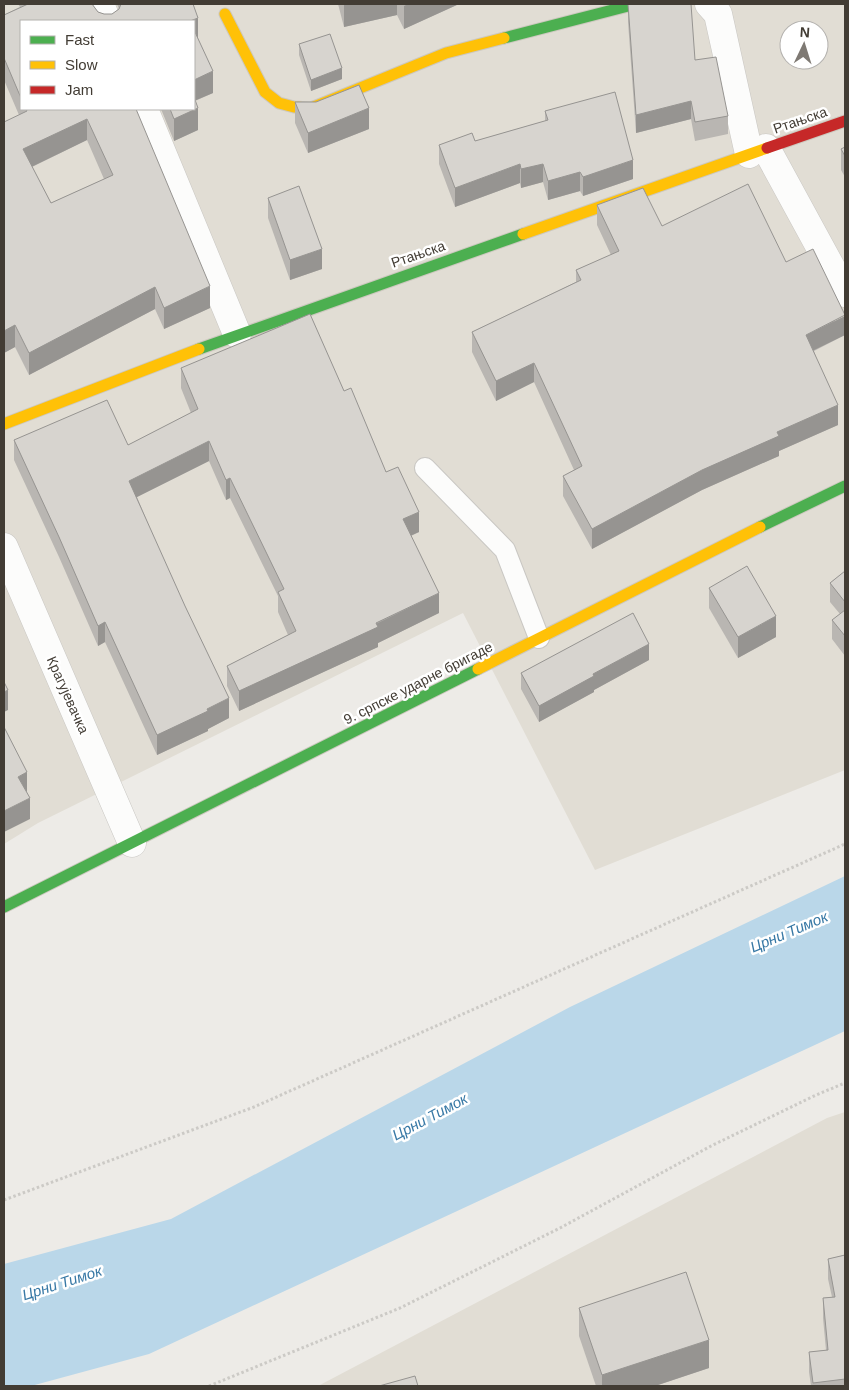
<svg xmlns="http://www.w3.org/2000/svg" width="849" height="1390" font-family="Helvetica,sans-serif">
  <rect width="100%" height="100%" fill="#edebe7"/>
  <g fill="#e1ddd4" fill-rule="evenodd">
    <path d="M4 4H845V770L595 870 463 613 38 823 4 844ZM21 21H194V109H21ZM789 30H819V60H789Z"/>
    <path d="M845 1112V1386H318L827 1118Z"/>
  </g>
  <path fill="#bad7e9" d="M845 876V1031L149 1354 31 1386H4V1264L171 1219 570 1007Z"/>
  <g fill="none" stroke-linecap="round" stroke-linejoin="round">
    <defs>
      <path id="lane" d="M425 468 505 550 539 638"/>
      <g id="street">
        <path d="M100 4 107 21"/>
        <path d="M709 4 718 14 749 154"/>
        <path d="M144 109 237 334"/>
        <path d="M766 148 845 293"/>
        <path d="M4 547 132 843"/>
      </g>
      <g id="fast">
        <path d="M504 38 636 4"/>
        <path d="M199 349 523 234"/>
        <path d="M760 527 845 486"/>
        <path d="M4 907 478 669"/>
      </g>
      <g id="slow">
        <path d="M225 14 265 92 279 103 294 107 311 108 446 53 504 38"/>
        <path d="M523 234 767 148"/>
        <path d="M4 424 199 349"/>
        <path d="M478 669 760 527"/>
      </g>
      <path id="jam" d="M767 148 845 121"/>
    </defs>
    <use href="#lane" stroke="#c9c7c3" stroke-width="22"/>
    <use href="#street" stroke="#c9c7c3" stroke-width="29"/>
    <use href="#fast" stroke="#ccc8be" stroke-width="13"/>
    <use href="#slow" stroke="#ccc8be" stroke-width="13"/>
    <use href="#jam" stroke="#ccc8be" stroke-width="13"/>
    <g stroke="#cccac6" stroke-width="3" stroke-dasharray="2.5 2.5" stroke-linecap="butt">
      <path d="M4 1200 254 1107 845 844"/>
      <path d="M209 1386 400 1308 560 1228 711 1146 816 1095 845 1083"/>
    </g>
    <use href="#lane" stroke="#fcfcfb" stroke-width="20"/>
    <use href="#street" stroke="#fcfcfb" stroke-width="28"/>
    <use href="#fast" stroke="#4caf50" stroke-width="11"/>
    <use href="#slow" stroke="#ffc107" stroke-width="11"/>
    <use href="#jam" stroke="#c62828" stroke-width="11"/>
  </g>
  <g fill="#b9b6b2" fill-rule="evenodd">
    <path d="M18 4H92L98 12 104 14H112L119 9 117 4H193L198 40 213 93 195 101 198 130 174 141 161 109H194V21H21V109H136L210 308 164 329 155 309 29 375 15 347 4 353 19 115 4 80V15L20 7ZM87 140 104 179 51 203 32 167Z"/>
    <path d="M338 4H459L404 29 397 15 344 27Z"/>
    <path d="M628 4 695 60 728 116V134L695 141 691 119 636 133 628 22Z"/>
    <path d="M299 44 342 79 311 91 299 55Z"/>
    <path d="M295 102 369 129 308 153 295 123Z"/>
    <path d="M545 111 633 179 583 196 580 191 548 200 543 182 521 188 520 183 455 207 439 164V145L475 141 545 121Z"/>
    <path d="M845 147V177L841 170V149Z"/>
    <path d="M268 198 322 269 290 280 268 218Z"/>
    <path d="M597 205 662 226 786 262 845 335 814 351 838 425 779 451V456L702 490 592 549 563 496V476L574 470 534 382 496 401 472 352V332L576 282V270L611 255 597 225Z"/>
    <path d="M181 368 344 391 386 472 419 532 411 536 439 613 378 643V647L239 711 227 686V666L288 635 278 612V596L230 498 226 500 209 461 137 497 229 718 208 729V731L157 755 105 642 98 646 59 557 14 460V440L128 445 191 413 181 388Z"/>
    <path d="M845 571V656L832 639V620L840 614 830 602V583Z"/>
    <path d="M709 588 776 637 738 658 709 608Z"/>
    <path d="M649 660 594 690V692L539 722 521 689V673Z"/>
    <path d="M845 1255V1386H811L809 1372V1352L826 1350 823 1318V1298L832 1297 828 1279V1259Z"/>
    <path d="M579 1308 709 1368 655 1386H596L579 1336Z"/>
  </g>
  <g fill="#969491">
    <path d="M344 4H397V15L344 27Z"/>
    <path d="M408 4H459L404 29V6Z"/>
    <path d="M198 18V40L194 42V21H190Z"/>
    <path d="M342 68V79L311 91V80Z"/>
    <path d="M213 71V93L194 101V80Z"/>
    <path d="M691 101V119L636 133V115Z"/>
    <path d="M198 108V130L174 141V119Z"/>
    <path d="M369 108V129L308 153V133Z"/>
    <path d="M87 119V140L23 171V149Z"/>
    <path d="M633 160V179L583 196V177Z"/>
    <path d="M520 164V183L455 207V188Z"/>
    <path d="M543 164V182L521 188V169Z"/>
    <path d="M580 172V191L548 200V181Z"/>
    <path d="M322 249V269L290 280V260Z"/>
    <path d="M210 286V308L164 329V308Z"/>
    <path d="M155 287V309L29 375V353Z"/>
    <path d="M845 316V335L806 354V335Z"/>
    <path d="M15 325V347L4 353V331Z"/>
    <path d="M534 363V382L496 401V381Z"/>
    <path d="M838 405V425L779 451V456L702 490 592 549V529L702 470 777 432Z"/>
    <path d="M209 441V461L129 501V481Z"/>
    <path d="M230 478V498L226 500V480Z"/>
    <path d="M419 512V532L403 539V519Z"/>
    <path d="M439 593V613L378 643V647L239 711V691Z"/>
    <path d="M776 616V637L738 658V637Z"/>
    <path d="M105 622V642L98 646V626Z"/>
    <path d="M649 644V660L594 690V692L539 722V706L593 674Z"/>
    <path d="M8 690V710L4 712V692Z"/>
    <path d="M229 698V718L208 729V731L157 755V735Z"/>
    <path d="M27 772V793L18 777Z"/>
    <path d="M30 798V819L4 832V811Z"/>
    <path d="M709 1340V1368L655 1386H602V1375Z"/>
  </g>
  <g fill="#d7d4cf" stroke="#969491" fill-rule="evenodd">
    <path d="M28 4H92L98 12 104 14H112L119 9 121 4H193L198 18 190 21H21V98L4 58V15Z"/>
    <path d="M628 4H691L695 60 716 57 728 116 695 122 691 101 636 115Z"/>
    <path d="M194 30 213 71 194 80Z"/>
    <path d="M330 34 342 68 311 80 299 44Z"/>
    <path d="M359 85 369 108 308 133 295 102H316Z"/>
    <path d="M615 92 633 160 583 177 580 172 548 181 543 164 521 169 520 164 455 188 439 145 472 133 475 141 548 120 545 111Z"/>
    <path d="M194 97 198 108 174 119 170 109H194Z"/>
    <path d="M26 109H136L210 286 164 308 155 287 29 353 15 325 4 331V122L27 111ZM87 119 113 175 51 203 23 149Z"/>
    <path d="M845 147V156L841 149Z"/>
    <path d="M748 184 786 262 813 249 845 315 806 335 838 405 777 432 779 436 702 470 592 529 563 476 582 466 534 363 496 381 472 332 581 280 576 270 619 251 597 205 643 188 662 226Z"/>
    <path d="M299 186 322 249 290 260 268 198Z"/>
    <path d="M310 314 344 391 351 388 386 472 398 467 419 512 403 519 439 593 376 623 378 627 239 691 227 666 296 631 278 592 284 589 230 478 226 480 209 441 129 481 185 606 229 698 207 709 208 711 157 735 105 622 98 626 59 537 14 440 107 400 128 445 198 409 181 368Z"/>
    <path d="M747 566 776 616 738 637 709 588Z"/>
    <path d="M845 571V602L830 583Z"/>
    <path d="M845 610V636L832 620Z"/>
    <path d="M633 613 649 644 593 674 594 676 539 706 521 673Z"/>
    <path d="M4 682 8 690 4 692Z"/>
    <path d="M4 727 27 772 18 777 30 798 4 811Z"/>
    <path d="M845 1255V1379L813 1383 809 1352 828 1350 823 1298 835 1297 828 1259Z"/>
    <path d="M686 1272 709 1340 602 1375 579 1308Z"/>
    <path d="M415 1376 418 1386H379Z"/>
  </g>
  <g text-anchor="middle" stroke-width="5" stroke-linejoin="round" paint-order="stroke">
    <g font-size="14" fill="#423c34" stroke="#fff">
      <text transform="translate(800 120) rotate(-19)" y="5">Ртањска</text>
      <text transform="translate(418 254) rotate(-19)" y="5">Ртањска</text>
      <text transform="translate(418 683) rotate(-27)" y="5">9. српске ударне бригаде</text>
      <text transform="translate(68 695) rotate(66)" y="5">Крагујевачка</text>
    </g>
    <g font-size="15" font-style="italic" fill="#3778a5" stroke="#fff">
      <text transform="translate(789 932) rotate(-23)" y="5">Црни Тимок</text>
      <text transform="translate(430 1117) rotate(-28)" y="5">Црни Тимок</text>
      <text transform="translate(62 1283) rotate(-18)" y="5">Црни Тимок</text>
    </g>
  </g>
  <rect width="849" height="1390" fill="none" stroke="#423c34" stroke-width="10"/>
  <rect x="20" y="20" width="175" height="90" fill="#ffffff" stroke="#b3b1ae"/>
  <rect x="30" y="36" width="25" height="8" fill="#4caf50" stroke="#b3b1ae"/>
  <text x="65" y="45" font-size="15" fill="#423c34">Fast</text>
  <rect x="30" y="61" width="25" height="8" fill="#ffc107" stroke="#b3b1ae"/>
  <text x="65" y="70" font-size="15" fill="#423c34">Slow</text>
  <rect x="30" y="86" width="25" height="8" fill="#c62828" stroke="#b3b1ae"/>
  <text x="65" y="95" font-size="15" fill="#423c34">Jam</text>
  <g transform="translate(804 45) rotate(4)"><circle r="24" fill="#ffffff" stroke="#b3b1ae"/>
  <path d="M0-4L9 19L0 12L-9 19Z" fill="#7e7973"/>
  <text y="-8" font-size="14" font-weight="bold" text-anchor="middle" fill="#423c34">N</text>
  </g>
</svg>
